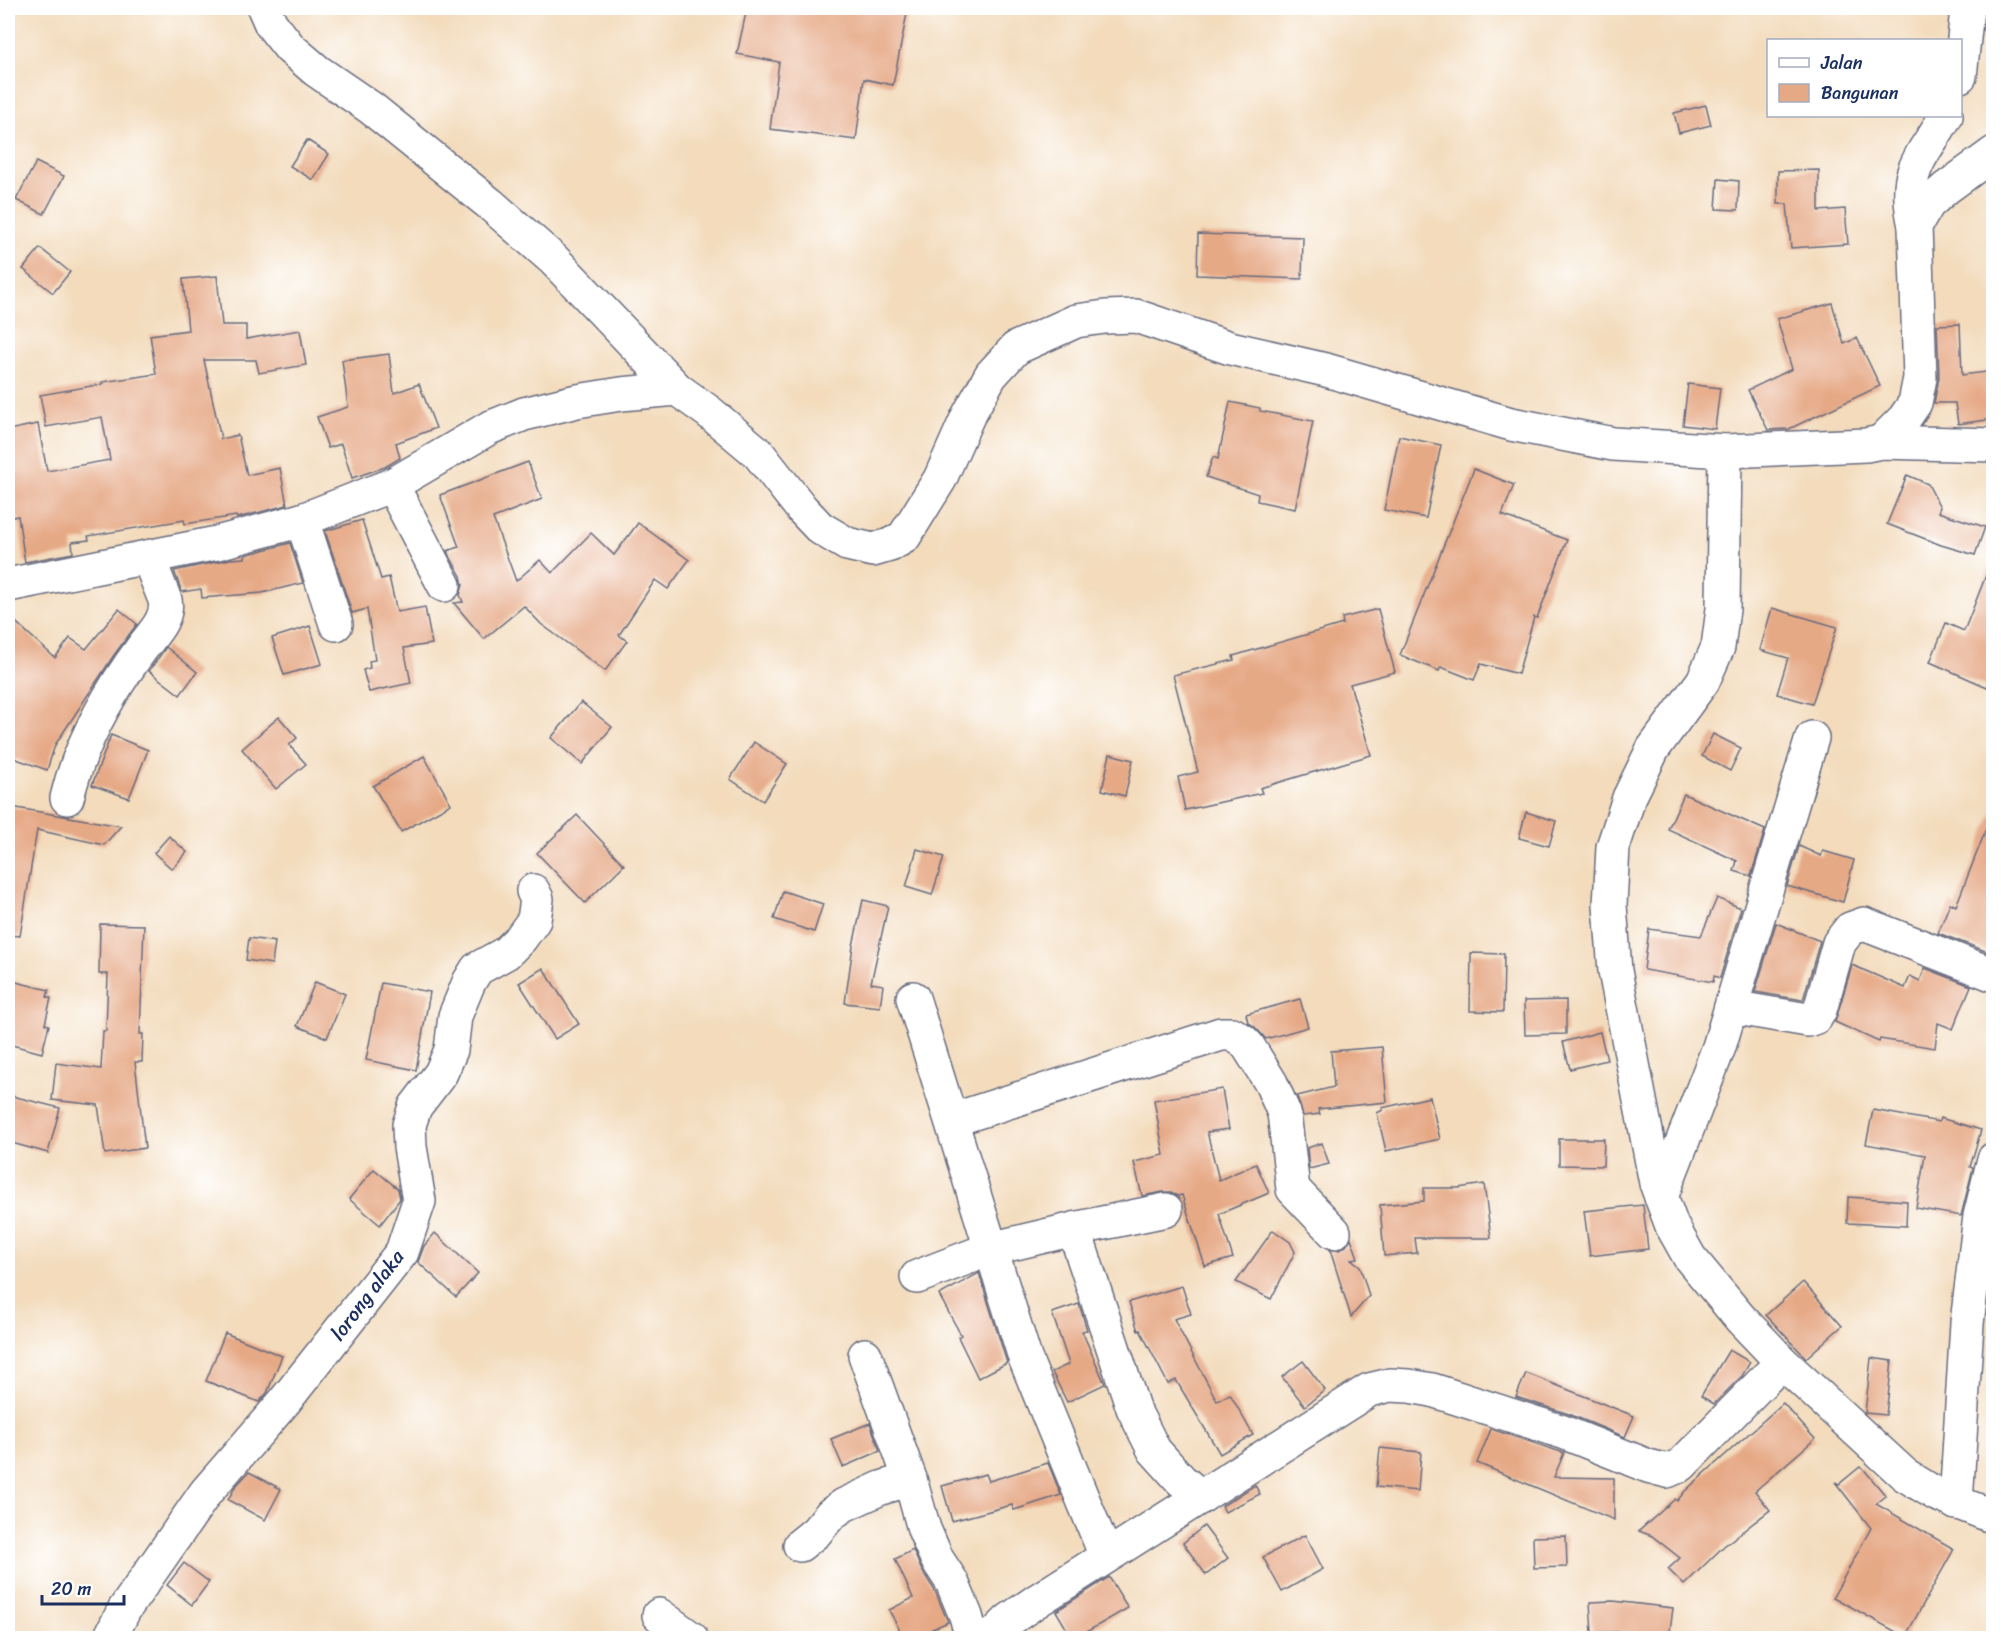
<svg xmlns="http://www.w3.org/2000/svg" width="2001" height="1646" font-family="Sriracha,sans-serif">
  <rect width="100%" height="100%" fill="#fff"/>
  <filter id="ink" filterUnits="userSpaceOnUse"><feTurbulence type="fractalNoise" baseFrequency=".0167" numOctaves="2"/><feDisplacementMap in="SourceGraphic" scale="12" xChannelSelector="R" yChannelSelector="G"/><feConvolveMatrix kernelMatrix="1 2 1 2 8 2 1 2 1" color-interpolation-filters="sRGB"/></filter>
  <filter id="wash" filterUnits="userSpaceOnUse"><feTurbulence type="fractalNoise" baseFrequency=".008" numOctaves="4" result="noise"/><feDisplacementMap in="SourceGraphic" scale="24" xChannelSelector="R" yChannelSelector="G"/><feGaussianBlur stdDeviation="1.35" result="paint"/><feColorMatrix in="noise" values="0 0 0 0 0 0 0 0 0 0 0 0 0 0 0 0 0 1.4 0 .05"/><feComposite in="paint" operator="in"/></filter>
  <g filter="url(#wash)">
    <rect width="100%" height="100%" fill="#f3dbbc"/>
    <g id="blocks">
      <g fill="#e6a986">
        <path d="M747 8H908L893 85 864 79 856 140 770 129 779 62 737 54Z"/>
        <path d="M1706 105 1711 125 1679 133 1674 113Z"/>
        <path d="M307 140 329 154 313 180 290 166Z"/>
        <path d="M36 162 64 176 44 214 16 200Z"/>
        <path d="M1819 170V211L1845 209 1848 244 1791 248 1787 204H1778V171Z"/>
        <path d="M1718 179 1739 181 1738 210 1716 209Z"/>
        <path d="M1198 234 1303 237 1302 279 1197 275Z"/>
        <path d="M40 248 70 272 53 293 23 269Z"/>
        <path d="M217 276 222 325H246V339L300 330 306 365 259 373 256 360H204L221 439 238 435 247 475 280 468 287 505 237 518 236 516 185 524 184 520 88 536 89 540 72 542 73 553 25 562 18 516 8 518V430L38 424 47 471 110 460 102 417 46 427 40 395 103 384 102 382 156 374 150 335 188 330 183 279Z"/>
        <path d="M1832 303 1844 344 1857 338 1880 386 1789 429 1768 430 1748 390 1792 369 1777 319Z"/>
        <path d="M1960 324 1962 375 1994 371V419L1958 424 1955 403H1934L1939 378 1937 325Z"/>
        <path d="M389 354 394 393 419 384 436 428 396 443 400 458 385 467 352 478 341 444 328 448 317 417 348 407 342 360Z"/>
        <path d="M1688 384 1720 388 1715 429 1683 425Z"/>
        <path d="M1230 402 1260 408V411L1313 421 1295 509 1257 501 1258 494 1206 477 1213 457 1218 459Z"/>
        <path d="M1399 436 1441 445 1426 518 1384 510Z"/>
        <path d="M528 462 542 499 493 518 516 581 540 560 552 573 591 533 614 555 638 523 689 560 668 589 655 580 619 635 627 641 605 671 541 624 524 606 484 639 454 603 463 602 460 595 463 585 461 576 447 551 459 547 440 495Z"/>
        <path d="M1474 469 1514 485 1502 515 1567 540 1537 618 1534 617 1518 674 1481 664 1474 680 1441 667 1439 671 1400 655Z"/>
        <path d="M1907 475 1928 484 1940 507 1938 512 1985 527 1975 555 1941 545 1887 524Z"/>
        <path d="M362 520 381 579 389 577 397 612 425 607 432 644 404 648 411 683 369 692 363 670 370 668 369 661 375 660 367 609 352 613 325 531Z"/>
        <path d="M290 543 303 583 262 593 202 598 201 589 182 592 174 571 230 559 245 558V555Z"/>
        <path d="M1992 560 1994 672 1987 687 1930 662 1946 623 1964 631Z"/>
        <path d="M1772 608 1837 627 1812 704 1777 694 1788 658 1760 650Z"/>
        <path d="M119 609 137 624 114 655 55 745 47 770 8 756V615L55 658 70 638 86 649Z"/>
        <path d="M1378 609 1395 672 1350 684 1371 755 1260 788 1262 793 1185 810 1178 777 1198 772 1173 675 1234 660 1233 656 1343 624 1342 618Z"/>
        <path d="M310 626 322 664 284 675 272 638Z"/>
        <path d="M166 647 197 672 180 695 149 671Z"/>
        <path d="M581 702 612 727 582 764 551 738Z"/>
        <path d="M279 717 297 738 289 745 306 764 276 789 242 749Z"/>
        <path d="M1713 734 1741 748 1730 771 1702 756Z"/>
        <path d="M111 735 148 750 129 798 92 785Z"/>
        <path d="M754 742 787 764 763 801 730 779Z"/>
        <path d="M1110 754 1133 760 1125 796 1102 790Z"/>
        <path d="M424 756 451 804 401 832 373 786Z"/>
        <path d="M1684 794 1765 830 1751 876 1734 871 1737 861 1668 829Z"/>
        <path d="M11 807 121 826 104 845 37 830 20 936 8 935V825Z"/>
        <path d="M1526 812 1556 821 1549 846 1519 838Z"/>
        <path d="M1992 814H1994V938L1988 952 1938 933 1950 903 1956 906Z"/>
        <path d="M577 815 624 865 585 903 537 853Z"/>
        <path d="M169 836 187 852 172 869 154 853Z"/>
        <path d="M1799 846 1821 856 1823 851 1854 860 1843 902 1787 886Z"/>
        <path d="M917 849 944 857 932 895 906 887Z"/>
        <path d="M783 891 823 904 814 932 774 919Z"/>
        <path d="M1717 898 1741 908 1720 978 1714 976 1713 982 1644 970 1649 929 1701 936Z"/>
        <path d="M863 900 888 906 871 983 883 985 880 1007 845 1003 853 946Z"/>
        <path d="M1776 923 1820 941 1803 1000 1755 992Z"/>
        <path d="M100 924 144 925 140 1034H143L142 1062H135L145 1148 105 1154 98 1105 52 1100 56 1063 101 1069 103 1031H106L108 974H99Z"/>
        <path d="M249 938 275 942 272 964 246 960Z"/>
        <path d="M1471 953 1504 954 1503 1012 1470 1011Z"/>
        <path d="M1852 965 1905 988 1910 976 1920 981 1925 968 1971 986 1953 1029 1938 1023 1935 1048 1880 1039 1879 1042 1835 1022Z"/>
        <path d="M543 968 579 1024 555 1039 519 983Z"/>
        <path d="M8 980 49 990 47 997 51 998 45 1024 49 1025 42 1053 8 1044Z"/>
        <path d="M315 982 345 994 327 1038 297 1026Z"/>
        <path d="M381 983 430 992 416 1070 366 1060Z"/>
        <path d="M1300 999 1308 1027 1266 1039 1255 1027 1248 1022 1246 1014Z"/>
        <path d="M1566 1000V1034L1525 1035 1524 1001Z"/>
        <path d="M1600 1032 1607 1060 1570 1069 1563 1042Z"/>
        <path d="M1382 1047 1387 1102 1318 1109 1320 1114 1303 1116 1297 1096 1334 1087 1331 1051Z"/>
        <path d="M1222 1089 1229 1129 1207 1132 1219 1180 1256 1164 1269 1193 1219 1214 1233 1258 1205 1266 1182 1195 1178 1196 1171 1192H1163L1142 1196 1134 1162 1164 1155 1154 1100Z"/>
        <path d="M8 1095 60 1108 48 1153 8 1142Z"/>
        <path d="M1430 1097 1440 1139 1386 1151 1377 1113 1383 1110 1382 1108Z"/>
        <path d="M1873 1110 1939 1122 1940 1118 1981 1130 1970 1167 1973 1168 1961 1216 1916 1208 1925 1155 1866 1144Z"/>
        <path d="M1559 1139H1604L1603 1166 1559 1165Z"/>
        <path d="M1322 1143 1329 1164 1309 1169 1307 1148Z"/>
        <path d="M374 1169 398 1189 400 1199 380 1225 349 1199Z"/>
        <path d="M1484 1184 1491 1238H1415L1417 1253 1384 1256 1380 1205 1424 1201V1188H1458Z"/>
        <path d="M1848 1197 1907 1201 1906 1226 1847 1223Z"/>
        <path d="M1643 1205 1648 1249 1590 1256 1584 1211Z"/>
        <path d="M1273 1230 1290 1242 1295 1252 1271 1299 1236 1282Z"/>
        <path d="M435 1233 478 1273 456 1297 418 1262 424 1246Z"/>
        <path d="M1351 1238 1358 1258 1351 1259 1360 1266 1369 1296 1351 1317 1330 1250H1339L1346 1246Z"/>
        <path d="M979 1273 1007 1363 978 1378 958 1337 961 1335 939 1295Z"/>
        <path d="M1803 1282 1842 1326 1806 1358 1766 1315Z"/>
        <path d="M1182 1286 1191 1314 1174 1319 1217 1401 1230 1394 1253 1435 1220 1454 1176 1380 1168 1384 1140 1330 1138 1331 1129 1302Z"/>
        <path d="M1079 1304 1087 1330 1082 1331 1105 1384 1067 1402 1052 1372 1069 1364 1052 1313Z"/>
        <path d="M225 1333 282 1356 267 1393 259 1402 206 1381Z"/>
        <path d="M1729 1350 1750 1362 1742 1376 1714 1404 1701 1396Z"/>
        <path d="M1871 1358 1892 1361 1886 1415 1865 1413Z"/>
        <path d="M1303 1361 1325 1390 1305 1406 1282 1377Z"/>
        <path d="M1526 1373 1634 1416 1625 1437 1569 1414 1516 1397Z"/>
        <path d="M1783 1403 1815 1439 1755 1491 1770 1510 1724 1546 1684 1585 1668 1569 1680 1558 1652 1536 1639 1531 1675 1499 1677 1501 1685 1491Z"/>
        <path d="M870 1423 880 1451 843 1467 831 1439Z"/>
        <path d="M1491 1429 1564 1453 1554 1477 1614 1478V1520L1477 1463Z"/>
        <path d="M1380 1448 1421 1452 1418 1491 1376 1487Z"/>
        <path d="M1048 1463 1061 1495 1014 1510 1012 1505 952 1521 942 1486 986 1474 989 1481Z"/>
        <path d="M1861 1466 1886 1496 1876 1504 1954 1549 1905 1637 1833 1597 1871 1528 1835 1482 1839 1484Z"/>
        <path d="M249 1472 281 1489 265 1520 228 1500 235 1487Z"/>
        <path d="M1255 1485 1260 1494 1225 1512 1222 1506Z"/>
        <path d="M1204 1526 1228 1558 1206 1575 1183 1543Z"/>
        <path d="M1305 1535 1323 1569 1282 1592 1263 1557Z"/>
        <path d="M1566 1536 1567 1567 1534 1568 1533 1537Z"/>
        <path d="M913 1550 921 1569 935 1591 948 1622 932 1629 937 1638H904L889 1610 913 1598 895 1559Z"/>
        <path d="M184 1563 209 1582 192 1605 167 1585Z"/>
        <path d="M1109 1577 1128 1608 1076 1638H1072L1056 1611Z"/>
        <path d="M1613 1601 1673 1608 1669 1638H1630V1631L1592 1633 1590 1602Z"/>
      </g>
    </g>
  </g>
  <g filter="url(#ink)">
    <use href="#blocks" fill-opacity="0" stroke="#676b7f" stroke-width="1.5"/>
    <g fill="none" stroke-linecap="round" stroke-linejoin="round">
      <defs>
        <g id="minor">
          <path d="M264 8 271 24 290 48 317 71 371 108 490 204 554 260 677 389 709 412 758 453 802 509 820 528 847 544 873 550 890 545 904 537 940 479 968 416 991 375 1016 348 1076 321 1105 317 1136 316 1230 348 1326 370 1511 424 1613 444 1725 451 1866 445 1881 442 1994 445"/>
          <path d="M1960 76 1967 10"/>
          <path d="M1915 226C1902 169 1920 161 1946 116"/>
          <path d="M1881 442 1904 419 1915 403 1920 378 1915 226 1928 204 1946 188 1994 153"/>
          <path d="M1725 451 1723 609 1718 647 1703 681 1653 749 1629 798 1613 847 1610 905 1615 971 1656 1183 1672 1226 1690 1258 1740 1318 1782 1362 1905 1475 1936 1494 1994 1517"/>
          <path d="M392 485 444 585"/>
          <path d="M302 520 336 624"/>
          <path d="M8 585 217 543 302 520 392 485 489 428 524 414 577 401 621 394 677 389"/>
          <path d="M67 798C80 743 108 694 142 648 152 634 169 619 165 600L148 557"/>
          <path d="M913 998 1025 1358 1106 1556"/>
          <path d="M1731 1007 1808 1020 1816 1017 1820 1010 1839 943 1850 929 1864 924 1994 975"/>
          <path d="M952 1120 1221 1034H1232L1242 1040 1248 1046 1271 1083 1284 1113 1293 1189 1334 1232"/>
          <path d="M1661 1197 1719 1047 1812 738"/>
          <path d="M1074 1229 1166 1210"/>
          <path d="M917 1277 990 1249 1074 1229 1133 1408 1154 1450 1181 1480 1201 1497"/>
          <path d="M865 1355 910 1479 924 1529 937 1559 952 1582 966 1616 972 1638"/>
          <path d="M1956 1503 1967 1323 1980 1216 1994 1159"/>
          <path d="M800 1545 816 1532 831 1514 844 1505 881 1488 910 1479"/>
          <path d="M659 1615 691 1638"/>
          <path d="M110 1638 124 1610 206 1492 284 1402 402 1252 419 1201 410 1147 409 1125 415 1107 441 1073 451 1050 455 1016 469 982 477 969 506 953 521 938 534 920 537 899 533 891"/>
          <path d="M991 1638 1009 1620 1035 1602 1369 1390 1390 1385 1409 1386 1432 1390 1563 1432 1648 1466 1667 1471 1681 1465 1782 1362"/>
        </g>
      </defs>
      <use href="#minor" stroke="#676b7f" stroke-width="36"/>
      <use href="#minor" stroke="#fff" stroke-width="33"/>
    </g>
  </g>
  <g text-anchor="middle" stroke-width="4.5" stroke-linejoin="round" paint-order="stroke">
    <g font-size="20" fill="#1b2f5e" stroke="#fff">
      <text transform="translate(367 1295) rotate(-53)" y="7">lorong alaka</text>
    </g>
  </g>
  <rect width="2001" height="1646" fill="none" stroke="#fff" stroke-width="30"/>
  <rect x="1767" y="39" width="195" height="78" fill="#ffffff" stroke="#a4acbf" stroke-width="1.5"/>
  <rect x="1779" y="58" width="30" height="9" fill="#ffffff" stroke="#a4acbf" stroke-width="1.5"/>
  <text x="1821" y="69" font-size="18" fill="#1b2f5e">Jalan</text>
  <rect x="1779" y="84" width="30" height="18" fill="#e6a986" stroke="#a4acbf" stroke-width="1.5"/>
  <text x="1821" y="99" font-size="18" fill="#1b2f5e">Bangunan</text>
  <path d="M42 1595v9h82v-9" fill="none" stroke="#1b2f5e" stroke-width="3"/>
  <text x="51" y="1595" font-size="18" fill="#1b2f5e" stroke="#ffffff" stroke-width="4.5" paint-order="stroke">20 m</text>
</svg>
